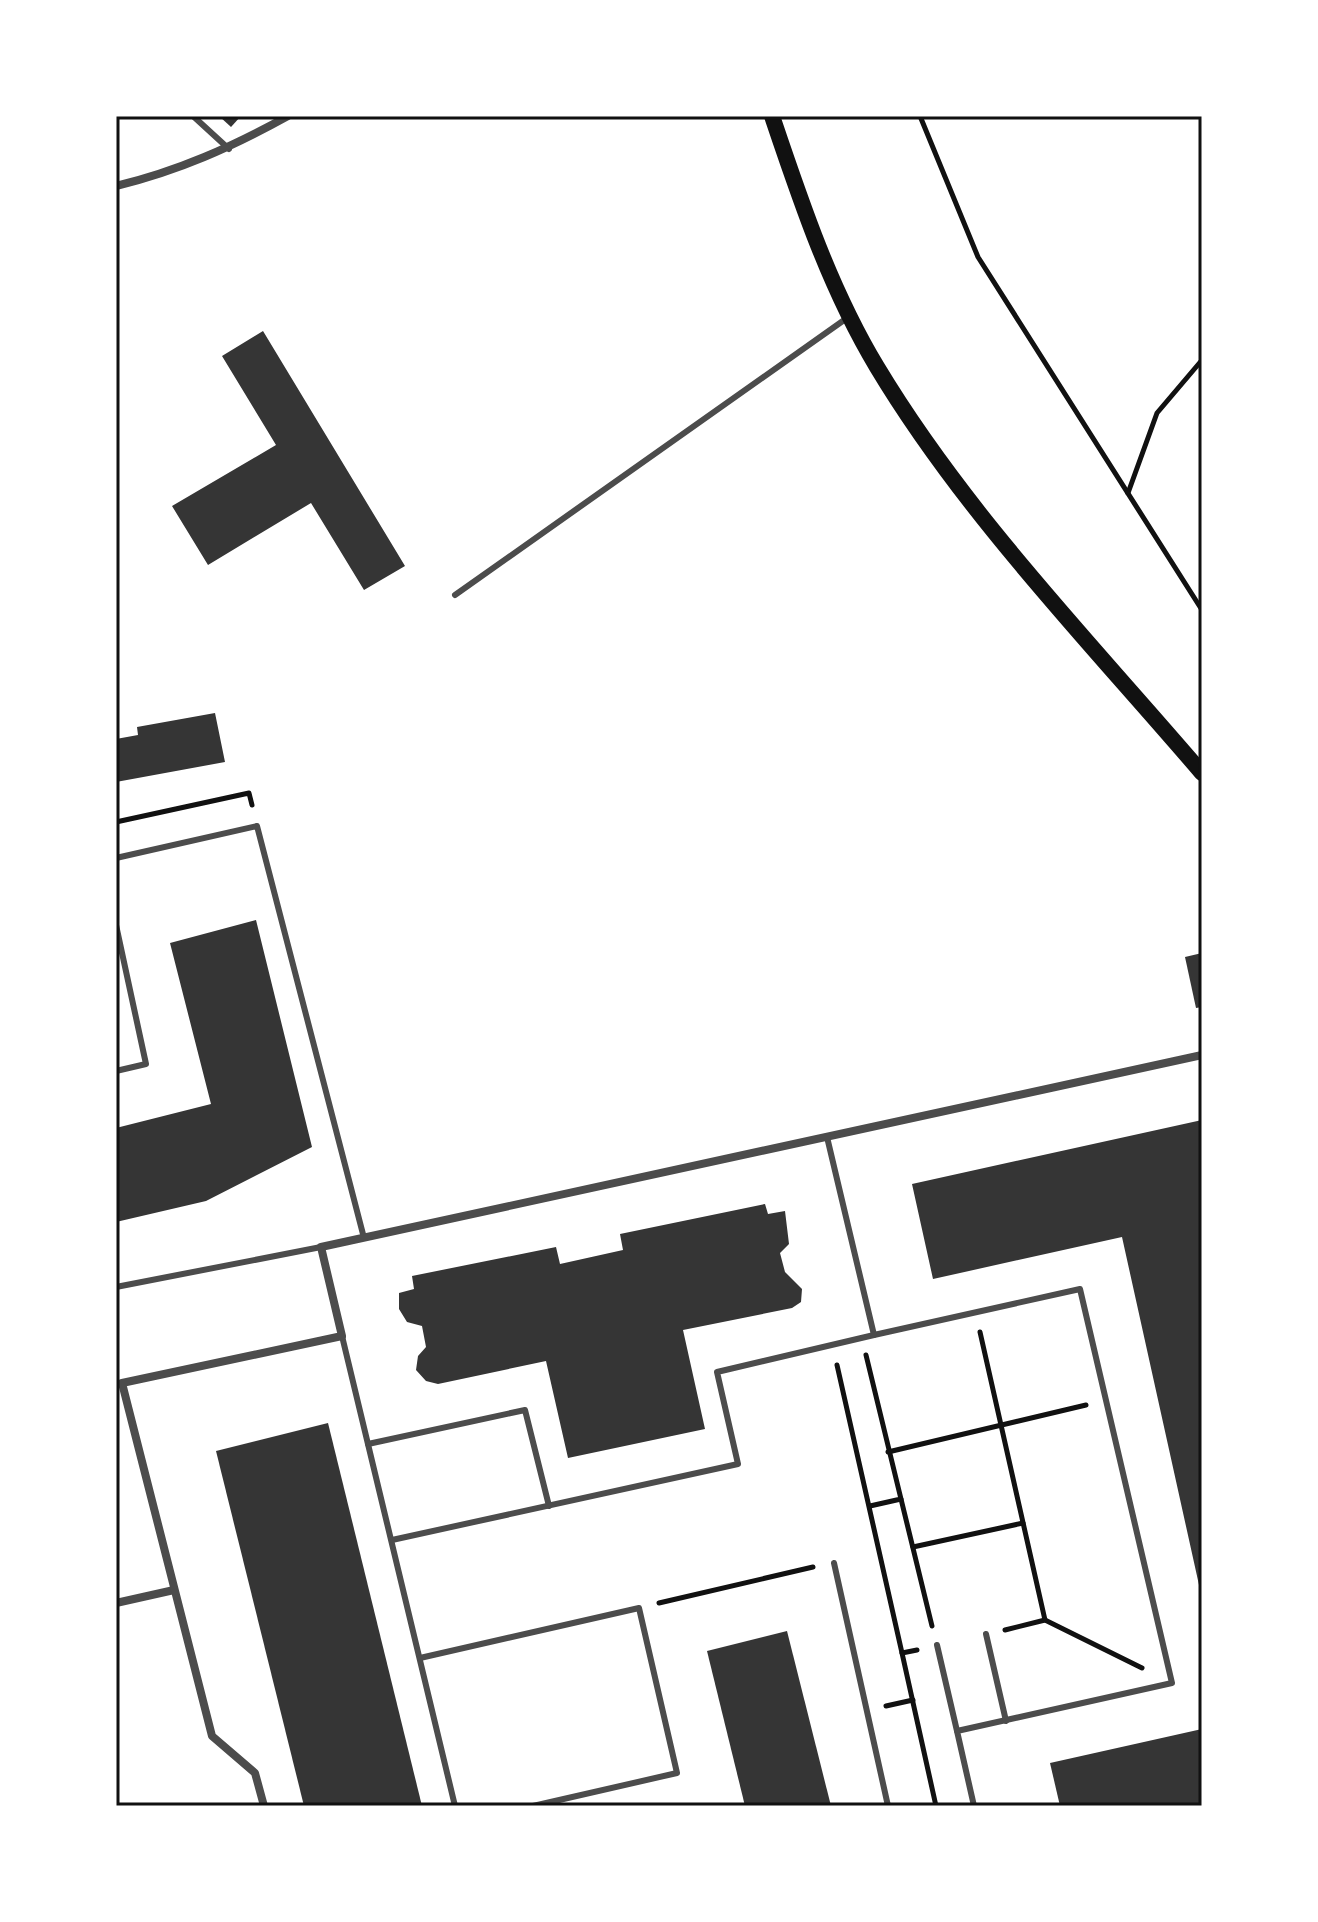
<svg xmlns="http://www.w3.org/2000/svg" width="1318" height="1922" font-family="Montserrat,sans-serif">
  <rect width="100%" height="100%" fill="#fff"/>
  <g fill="#353535">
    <path d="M219 116H241L231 127Z"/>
    <path d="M263 331 405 566 364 590 311 503 208 565 172 506 276 445 222 356Z"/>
    <path d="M215 713 225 762 116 782V739L138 735 137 727Z"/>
    <path d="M256 920 312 1147 206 1201 116 1222V1128L211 1104 170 943Z"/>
    <path d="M1202 953V1007L1196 1008 1185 957Z"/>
    <path d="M1202 1120V1594H1201L1122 1237 933 1279 912 1184Z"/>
    <path d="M765 1204 768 1214 785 1211 789 1244 780 1253 785 1272 802 1289 801 1302 792 1308 683 1330 705 1429 568 1458 546 1361 438 1384 426 1381 416 1370 418 1356 426 1347 422 1326 407 1322 399 1309V1293L414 1289 412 1276 556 1247 560 1264 623 1250 620 1234Z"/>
    <path d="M328 1423 356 1537 422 1806H304L216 1451Z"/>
    <path d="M787 1631 831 1806H745L707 1651Z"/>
    <path d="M1202 1729V1806H1060L1050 1763Z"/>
  </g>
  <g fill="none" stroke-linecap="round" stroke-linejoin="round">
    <g stroke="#111" stroke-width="5">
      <path d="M920 116 978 257 1202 610"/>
      <path d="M1128 493 1157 413 1202 360"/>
      <path d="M116 822 249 793 252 805"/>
      <path d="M980 1332 1045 1620"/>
      <path d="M866 1355 901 1499 870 1506"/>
      <path d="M837 1365 902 1653 917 1650"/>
      <path d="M888 1452 1086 1405"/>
      <path d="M901 1499 932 1626"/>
      <path d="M913 1547 1023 1523"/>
      <path d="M659 1603 813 1567"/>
      <path d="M1005 1630 1045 1620 1142 1668"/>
      <path d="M902 1653 936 1806"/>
      <path d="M886 1706 913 1700"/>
    </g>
    <g stroke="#4c4c4c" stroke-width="6">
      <path d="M193 116 229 149"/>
      <path d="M455 595 847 318"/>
      <path d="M116 858 257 826 364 1238"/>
      <path d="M116 925 146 1064 116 1071"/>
      <path d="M827 1137 874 1335 1080 1289 1172 1683 957 1731 974 1806"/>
      <path d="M116 1287 321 1247"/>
      <path d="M342 1336 455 1806"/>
      <path d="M368 1444 525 1410 549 1506"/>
      <path d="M392 1540 738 1464 717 1372 874 1335"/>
      <path d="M834 1563 888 1806"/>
      <path d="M986 1634 1006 1721"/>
      <path d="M937 1645 957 1731"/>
      <path d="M420 1658 639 1608 677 1773 533 1806"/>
    </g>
    <g stroke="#4c4c4c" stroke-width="8">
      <path d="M116 186C178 171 232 147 288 116"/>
      <path d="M116 1603 174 1590"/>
      <path d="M264 1806 255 1773 212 1736 122 1383 342 1336 321 1247 1202 1055"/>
    </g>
    <path stroke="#111" stroke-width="16" d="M772 116C801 202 830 289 877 367 966 515 1090 642 1202 773"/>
  </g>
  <rect width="1318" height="1922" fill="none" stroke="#ffffff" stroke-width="236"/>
  <rect x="118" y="118" width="1082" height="1686" fill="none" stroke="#111" stroke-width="3"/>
</svg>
